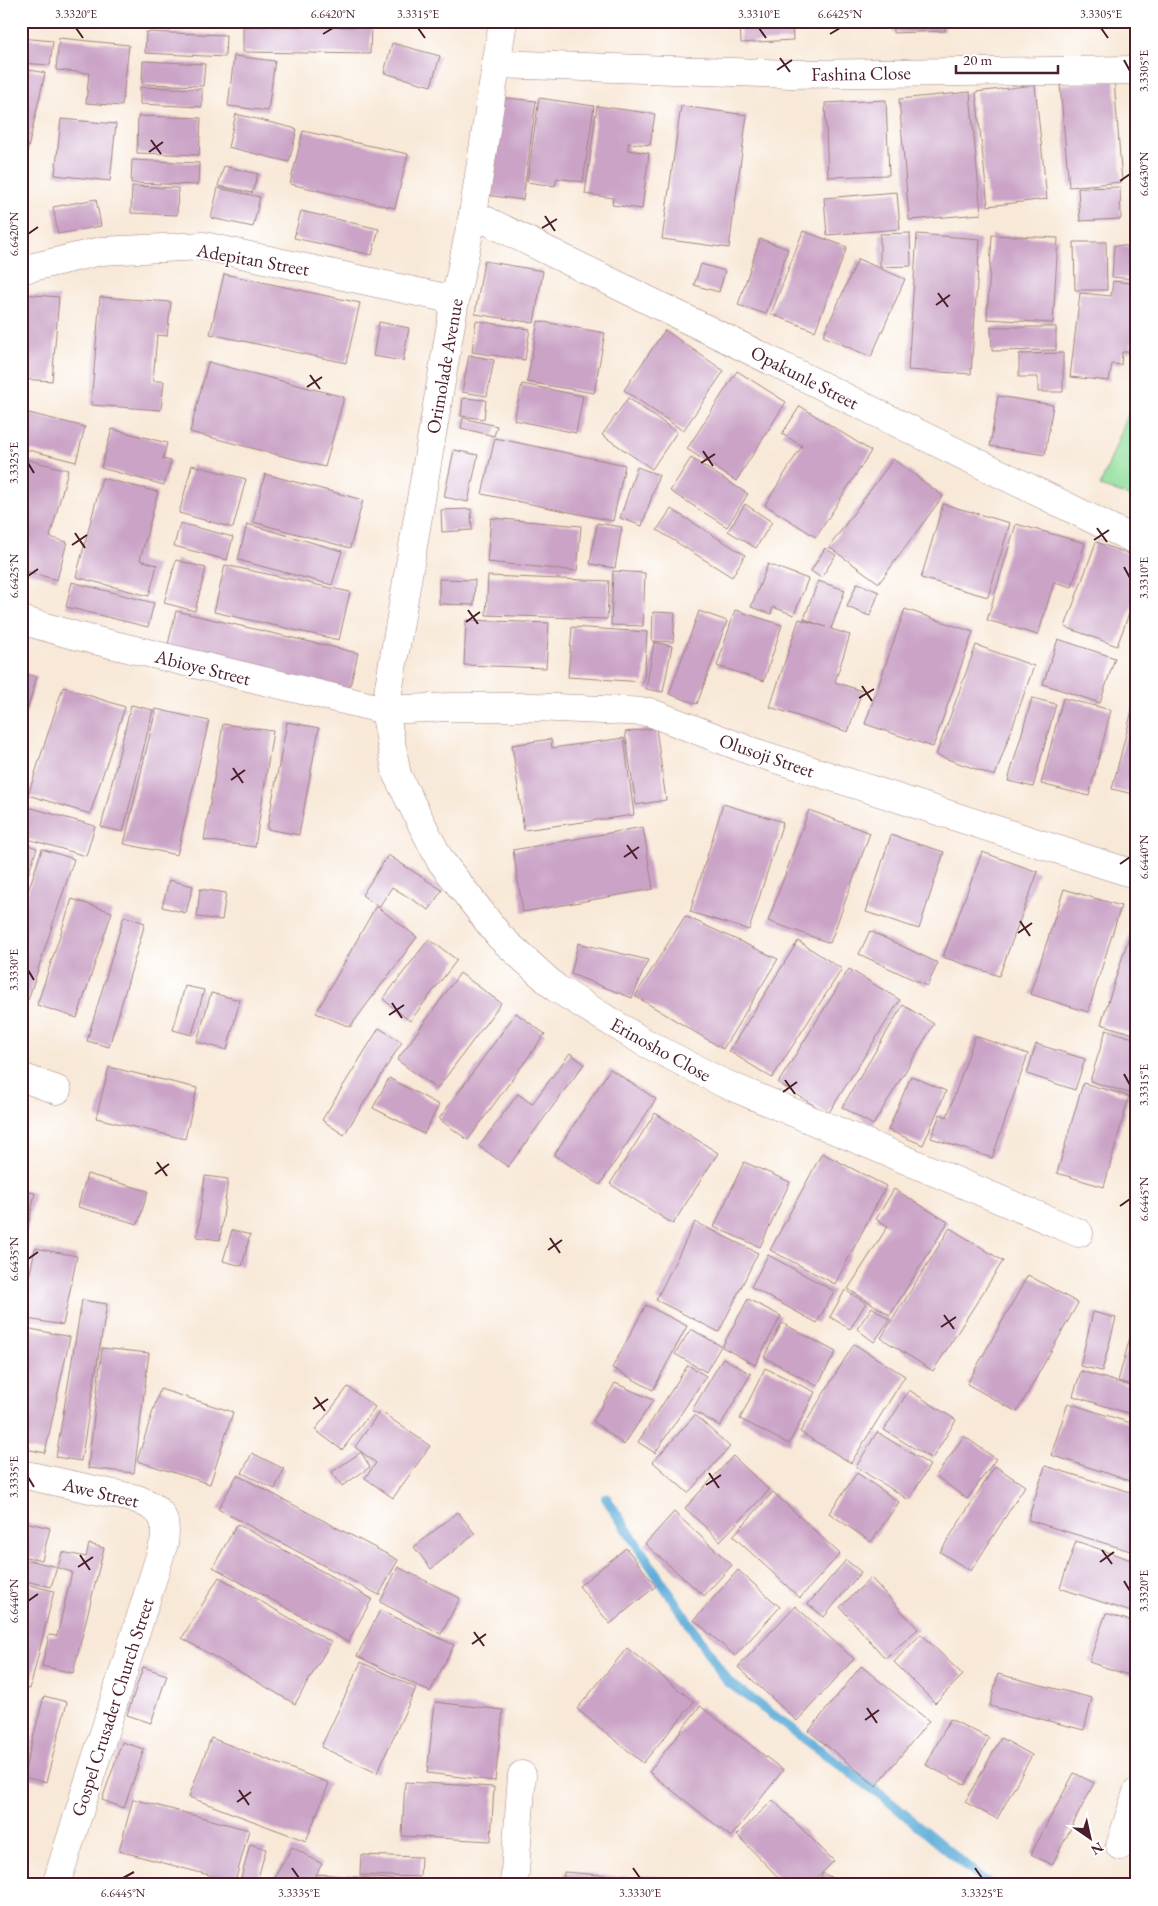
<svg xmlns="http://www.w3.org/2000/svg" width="1158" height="1906" font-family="'EB Garamond',serif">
  <rect width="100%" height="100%" fill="#fff"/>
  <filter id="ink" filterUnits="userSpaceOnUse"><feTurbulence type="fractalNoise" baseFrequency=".02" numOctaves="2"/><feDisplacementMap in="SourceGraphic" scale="10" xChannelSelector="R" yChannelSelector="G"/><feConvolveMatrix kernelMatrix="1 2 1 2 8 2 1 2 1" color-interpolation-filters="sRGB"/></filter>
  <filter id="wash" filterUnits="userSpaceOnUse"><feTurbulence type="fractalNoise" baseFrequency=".0096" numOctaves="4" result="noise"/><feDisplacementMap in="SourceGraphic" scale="20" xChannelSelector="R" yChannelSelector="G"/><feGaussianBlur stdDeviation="1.12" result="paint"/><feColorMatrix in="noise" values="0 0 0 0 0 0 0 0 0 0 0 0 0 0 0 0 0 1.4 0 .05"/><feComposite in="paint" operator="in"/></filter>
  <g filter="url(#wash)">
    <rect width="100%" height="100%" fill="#f8e8d7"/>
    <path fill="#91de9b" stroke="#6e7e63" d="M1137 392V499L1100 486Z"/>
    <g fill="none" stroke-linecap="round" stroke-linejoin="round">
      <path stroke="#60add9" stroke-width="10" d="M606 1498 727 1681 885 1798 989 1885"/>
    </g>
    <g id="blocks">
      <g fill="#caa3c6">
        <path d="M651 21H690L689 28Z"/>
        <path d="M740 21H792L793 40 741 43Z"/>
        <path d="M893 21H944L945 31 893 33Z"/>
        <path d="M243 26 371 27 370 54 243 52Z"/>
        <path d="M146 32 226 35 225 57 145 53Z"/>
        <path d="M21 38 53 41 50 65 21 63Z"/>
        <path d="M59 38 129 45 122 106 86 103 89 73 56 70Z"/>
        <path d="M392 43 440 56 431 86 384 73Z"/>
        <path d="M234 56 275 61 268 111 228 106Z"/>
        <path d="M143 61 205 64 203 86 142 84Z"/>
        <path d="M21 68 45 73 22 175H21Z"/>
        <path d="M1114 80 1122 182 1069 187 1060 85Z"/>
        <path d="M1035 85 1047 199 988 206 976 92Z"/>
        <path d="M140 87 202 89V107L140 104Z"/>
        <path d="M970 92 981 214 909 220 899 99Z"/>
        <path d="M497 97 536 101 523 200 485 195Z"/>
        <path d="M539 98 594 106 583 182 557 178 555 186 527 182Z"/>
        <path d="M886 100 889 175 828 177 825 103Z"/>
        <path d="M597 106 655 114 650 145 628 143V150L649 153 642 209 612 205 613 198 585 194Z"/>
        <path d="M681 106 747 115 729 248 662 239Z"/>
        <path d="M236 114 297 129 289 162 228 147Z"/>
        <path d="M138 116 201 118 199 155 137 153Z"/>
        <path d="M61 119 116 124 110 181 55 175Z"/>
        <path d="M303 131 408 154 395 208 290 184Z"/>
        <path d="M132 160 199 163 198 185 131 183Z"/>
        <path d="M224 166 258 174 252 193 218 186Z"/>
        <path d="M132 186 178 188 177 215 131 213Z"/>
        <path d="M1120 187 1121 219 1080 221 1078 188Z"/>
        <path d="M218 188 260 197 253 227 211 218Z"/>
        <path d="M897 192 900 229 827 235 824 198Z"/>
        <path d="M96 199 101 226 58 234 53 207Z"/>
        <path d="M301 211 379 229 372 255 294 238Z"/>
        <path d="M803 231 847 247 815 331 771 314Z"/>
        <path d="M910 233 911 266 880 267V234Z"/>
        <path d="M917 234 980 239 971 374 908 370Z"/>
        <path d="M992 235 1058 238 1053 323 987 319Z"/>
        <path d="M760 239 788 249 766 314 738 305Z"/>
        <path d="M1074 242H1106L1107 290H1075Z"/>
        <path d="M1114 245 1137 247V279L1112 277Z"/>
        <path d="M858 259 905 279 871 357 823 336Z"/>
        <path d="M484 261 543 271 534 323 475 314Z"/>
        <path d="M701 264 725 271 719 292 694 285Z"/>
        <path d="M224 274 360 303 346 363 210 334Z"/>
        <path d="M1113 281 1137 284 1131 352H1122L1121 365 1112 364 1109 381 1070 377 1080 293 1111 296Z"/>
        <path d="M21 294 59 297 52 381 21 379Z"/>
        <path d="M100 297 171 302 167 336 157 335 153 381H164L161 410 91 405Z"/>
        <path d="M476 321 530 329 525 360 472 352Z"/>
        <path d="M538 321 605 333 594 393 527 382Z"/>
        <path d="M379 322 409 328 403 361 373 356Z"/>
        <path d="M991 327H1056V350L992 351Z"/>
        <path d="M665 330 724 371 683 431 624 390Z"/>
        <path d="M1063 353V392H1038V377H1019V354Z"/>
        <path d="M469 355 494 360 487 396 462 392Z"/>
        <path d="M208 362 344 397 325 467 190 432Z"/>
        <path d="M737 371 786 402 736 481 687 449Z"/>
        <path d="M522 384 583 396 576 433 514 420Z"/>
        <path d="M998 396 1053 405 1045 455 990 446Z"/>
        <path d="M463 398 486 400 484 419 461 416Z"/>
        <path d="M628 398 677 432 652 469 602 435Z"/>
        <path d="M800 406 871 451 816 537 765 505 802 446 782 434Z"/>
        <path d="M21 411 85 427 76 462 21 448Z"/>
        <path d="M463 418 497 426 494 436 461 428Z"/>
        <path d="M112 429 167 443 163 459 171 461 164 485 101 468Z"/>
        <path d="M495 438 625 465 613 521 482 494Z"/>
        <path d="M454 450 478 455 468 502 444 497Z"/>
        <path d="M21 458 68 470 50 537 67 542 57 580 21 570Z"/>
        <path d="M691 458 748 494 727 527 670 491Z"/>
        <path d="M893 459 943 496 879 583 829 547Z"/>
        <path d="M192 465 246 479 233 528 179 513Z"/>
        <path d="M637 467 659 475 642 526 620 518Z"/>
        <path d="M265 474 363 500 350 548 253 522Z"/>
        <path d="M102 478 158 492 140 560 157 565 149 596 76 577Z"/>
        <path d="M745 504 772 522 756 548 728 531Z"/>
        <path d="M943 504 1010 523 988 597 921 578Z"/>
        <path d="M471 509 472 530 442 532 441 510Z"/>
        <path d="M671 509 745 555 732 577 657 530Z"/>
        <path d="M491 518 581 526 577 571 487 562Z"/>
        <path d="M180 523 233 537 227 560 174 546Z"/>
        <path d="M597 523 622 527 615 568 590 564Z"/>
        <path d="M247 524 342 551 332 585 238 560Z"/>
        <path d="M1016 524 1085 543 1072 587 1054 582 1038 635 987 620Z"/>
        <path d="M1096 542 1137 557V592L1117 646 1065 627Z"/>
        <path d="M825 548 836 555 821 578 811 571Z"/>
        <path d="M176 560 206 568 195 611 164 603Z"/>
        <path d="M768 564 808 579 794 615 773 607 771 614 751 607Z"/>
        <path d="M225 565 350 592 339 640 214 612Z"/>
        <path d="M613 571 645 573 643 626 611 625Z"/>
        <path d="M488 576 609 581 607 619 486 615Z"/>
        <path d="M439 579 475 580 474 605 439 604Z"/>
        <path d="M818 581 845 590 831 629 850 635 835 682 862 691 848 732 770 707 799 619 826 627 804 619Z"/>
        <path d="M72 582 154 603 148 627 66 607Z"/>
        <path d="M857 583 879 592 870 616 847 607Z"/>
        <path d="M905 609 973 632 933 747 865 724Z"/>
        <path d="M735 610 782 625 764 681 717 666Z"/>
        <path d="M176 611 358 653 349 691 167 649Z"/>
        <path d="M699 611 727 621 697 704 669 694Z"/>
        <path d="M653 612 675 613 673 642 652 641Z"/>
        <path d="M466 620 549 623 546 668 464 665Z"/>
        <path d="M572 627 647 632 644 682 568 677Z"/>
        <path d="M1058 639 1115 658 1100 703 1043 684Z"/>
        <path d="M654 642 672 646 663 692 646 689Z"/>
        <path d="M976 645 1034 666 995 776 936 755Z"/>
        <path d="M21 672 37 677 22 727H21Z"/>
        <path d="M63 687 125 707 90 814 28 795Z"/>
        <path d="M1136 695H1137V795L1112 789Z"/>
        <path d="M1032 698 1056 704 1033 787 1008 781Z"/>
        <path d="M1063 698 1111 710 1089 796 1041 784Z"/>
        <path d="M131 705 153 710 123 832 101 827Z"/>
        <path d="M156 709 209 721 177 855 124 844Z"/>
        <path d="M287 722 319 728 299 835 267 829Z"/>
        <path d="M223 724 273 731 255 847 204 840Z"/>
        <path d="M656 728 666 800 636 805 625 732Z"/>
        <path d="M624 738 634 815 524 830 512 745 551 739 552 748Z"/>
        <path d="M723 804 783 822 749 930 690 912Z"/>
        <path d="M21 805 95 826 86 856 21 837Z"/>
        <path d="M809 810 870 833 830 943 768 921Z"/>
        <path d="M643 827 653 889 523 912 513 850Z"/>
        <path d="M891 835 944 852 919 929 866 912Z"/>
        <path d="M21 843 37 848 22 892H21Z"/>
        <path d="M42 849 74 859 28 1000 21 997V912Z"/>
        <path d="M982 852 1038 872 999 976 943 957Z"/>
        <path d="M388 855 442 890 429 910 392 887 379 907 362 895Z"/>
        <path d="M169 880 193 886 186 913 162 907Z"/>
        <path d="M200 889 226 893 222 920 197 917Z"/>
        <path d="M1064 889 1121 906 1088 1012 1030 994Z"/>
        <path d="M72 899 112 912 77 1018 37 1005Z"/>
        <path d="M376 906 417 937 350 1027 316 1013Z"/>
        <path d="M124 916 145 923 109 1047 87 1041Z"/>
        <path d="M685 916 778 959 723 1049 635 996Z"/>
        <path d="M1134 921H1137V1035L1101 1024Z"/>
        <path d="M870 931 938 963 927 986 859 954Z"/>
        <path d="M429 939 457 960 410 1021 383 999Z"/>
        <path d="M798 941 842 969 772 1078 729 1051Z"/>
        <path d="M578 943 648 960 632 998 571 974Z"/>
        <path d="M849 969 900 1000 828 1114 778 1083Z"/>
        <path d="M460 973 501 1003 437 1089 397 1060Z"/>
        <path d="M185 986 204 990 192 1035 173 1030Z"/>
        <path d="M211 993 240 1000 227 1050 197 1042Z"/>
        <path d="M903 1005 934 1024 873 1125 842 1107Z"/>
        <path d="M516 1013 545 1034 468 1140 439 1119Z"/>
        <path d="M379 1028 402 1042 344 1135 322 1120Z"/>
        <path d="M1106 1030 1137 1039V1080L1132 1094 1090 1081Z"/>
        <path d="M975 1036 1028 1054 992 1158 931 1138 940 1114 947 1117Z"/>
        <path d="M1036 1044 1085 1059 1075 1090 1027 1074Z"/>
        <path d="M570 1053 584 1064 508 1167 479 1146 518 1094 532 1104Z"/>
        <path d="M109 1067 197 1088 185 1139 96 1118Z"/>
        <path d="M610 1069 656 1099 600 1185 554 1155Z"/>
        <path d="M911 1076 946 1091 923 1145 888 1130Z"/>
        <path d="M389 1078 439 1105 424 1134 373 1108Z"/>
        <path d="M1083 1083 1129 1096 1104 1187 1057 1173Z"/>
        <path d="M655 1113 718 1153 673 1224 610 1184Z"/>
        <path d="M822 1153 886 1186 835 1284 770 1250Z"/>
        <path d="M744 1162 790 1182 760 1247 714 1227Z"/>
        <path d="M87 1174 148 1191 138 1224 78 1207Z"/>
        <path d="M205 1176 228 1179 220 1240 197 1237Z"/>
        <path d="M894 1189 948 1222 890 1315 848 1289 888 1226 876 1219Z"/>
        <path d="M21 1190 35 1193 22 1254 21 1253Z"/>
        <path d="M695 1222 758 1253 719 1332 656 1300Z"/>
        <path d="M950 1228 1003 1261 933 1371 881 1338Z"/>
        <path d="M232 1230 250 1235 242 1266 223 1261Z"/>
        <path d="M35 1248 77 1256 63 1325 21 1318Z"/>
        <path d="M768 1255 834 1291 817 1323 751 1287Z"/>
        <path d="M1028 1275 1078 1303 1017 1412 967 1384Z"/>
        <path d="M845 1290 866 1303 850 1329 830 1317Z"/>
        <path d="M748 1299 781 1316 755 1365 722 1347Z"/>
        <path d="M82 1300 107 1304 81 1461 56 1457Z"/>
        <path d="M646 1305 687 1326 653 1390 612 1368Z"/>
        <path d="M872 1307 890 1320 874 1342 857 1329Z"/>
        <path d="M1093 1312 1116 1318 1102 1371 1080 1366Z"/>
        <path d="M782 1323 836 1352 817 1386 764 1357Z"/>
        <path d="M21 1327 70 1337 45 1453 21 1448Z"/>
        <path d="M691 1329 721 1346 706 1372 675 1354Z"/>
        <path d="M1131 1334 1137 1336V1386L1118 1381Z"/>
        <path d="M854 1344 905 1376 851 1463 800 1432Z"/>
        <path d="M102 1348 149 1353 134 1473 88 1468Z"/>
        <path d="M723 1358 751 1374 720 1426 692 1410Z"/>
        <path d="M688 1365 706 1376 655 1453 638 1442Z"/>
        <path d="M765 1368 815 1392 789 1444 740 1419Z"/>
        <path d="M1081 1371 1137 1388V1416L1073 1396Z"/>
        <path d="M615 1383 653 1400 624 1445 593 1421Z"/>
        <path d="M348 1387 375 1407 342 1450 315 1430Z"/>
        <path d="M160 1389 233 1412 210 1484 137 1461Z"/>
        <path d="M909 1390 956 1420 932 1459 884 1430Z"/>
        <path d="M1068 1403 1137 1425V1483L1051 1455Z"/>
        <path d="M380 1411 430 1446 393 1498 365 1478 376 1463 355 1447Z"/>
        <path d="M695 1415 730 1447 688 1493 653 1462Z"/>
        <path d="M877 1432 930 1465 909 1500 856 1467Z"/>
        <path d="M964 1436 996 1459 967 1499 936 1476Z"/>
        <path d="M361 1452 370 1467 342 1486 332 1472Z"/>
        <path d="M252 1453 284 1469 275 1489 242 1473Z"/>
        <path d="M733 1456 769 1490 720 1541 685 1508Z"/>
        <path d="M995 1466 1025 1486 971 1571 940 1552Z"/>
        <path d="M1045 1466 1137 1494V1553L1028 1520Z"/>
        <path d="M857 1473 899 1502 871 1542 829 1513Z"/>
        <path d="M237 1475 398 1560 379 1595 218 1509Z"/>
        <path d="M773 1492 840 1554 800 1598 733 1536Z"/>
        <path d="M458 1512 475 1534 431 1569 414 1547Z"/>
        <path d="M674 1512 732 1565 704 1596 645 1544Z"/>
        <path d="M21 1521 50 1528 42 1560 21 1556Z"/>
        <path d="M237 1524 372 1599 348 1642 213 1567Z"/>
        <path d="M1076 1541 1137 1562V1614L1060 1588Z"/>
        <path d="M89 1544 104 1548 73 1673 42 1666 49 1635 57 1636 72 1572 58 1568 62 1552 86 1557Z"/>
        <path d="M626 1548 656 1586 610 1624 579 1586Z"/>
        <path d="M21 1558 57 1567 51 1587 21 1580Z"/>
        <path d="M846 1560 861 1572 824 1617 808 1604Z"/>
        <path d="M398 1567 460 1598 441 1634 380 1602Z"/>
        <path d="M738 1570 780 1607 735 1656 694 1620Z"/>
        <path d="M219 1577 331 1642 295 1704 182 1638Z"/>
        <path d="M871 1578 918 1629 885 1658 840 1607Z"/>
        <path d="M21 1583 54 1591 30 1689 21 1687Z"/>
        <path d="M795 1606 854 1659 797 1721 738 1667Z"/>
        <path d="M380 1610 454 1645 430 1692 357 1656Z"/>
        <path d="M1106 1613 1137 1623V1658L1131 1676 1089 1662Z"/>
        <path d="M921 1634 963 1675 935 1703 894 1662Z"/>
        <path d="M627 1648 694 1702 643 1763 577 1709Z"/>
        <path d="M361 1662 416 1688 377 1773 321 1747Z"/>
        <path d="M861 1666 929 1721 876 1786 809 1731Z"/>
        <path d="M143 1667 167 1675 151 1723 127 1715Z"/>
        <path d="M998 1674 1092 1698 1084 1730 990 1706Z"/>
        <path d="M44 1696 67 1702 46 1782 23 1777Z"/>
        <path d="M435 1702 503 1710 495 1781 427 1773Z"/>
        <path d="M700 1706 783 1770 731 1837 649 1772Z"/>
        <path d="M950 1719 989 1738 965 1785 926 1765Z"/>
        <path d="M21 1734 27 1735 22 1756 21 1755Z"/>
        <path d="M211 1738 329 1783 306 1841 189 1797Z"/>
        <path d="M1001 1738 1032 1755 997 1819 965 1802Z"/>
        <path d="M122 1742 144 1749 124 1808 102 1800Z"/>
        <path d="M1074 1773 1094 1783 1052 1865 1031 1854Z"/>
        <path d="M405 1782 494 1787 491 1841 402 1836Z"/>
        <path d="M133 1799 249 1830 235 1882 119 1851Z"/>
        <path d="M773 1800 834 1861 810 1885H786L737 1835Z"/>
        <path d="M250 1844 266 1849 256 1885 240 1882Z"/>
        <path d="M292 1847 322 1864 310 1885H270Z"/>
        <path d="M361 1855 421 1857 420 1877 360 1875Z"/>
        <path d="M564 1872 628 1877 627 1885H563Z"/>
        <path d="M823 1873 845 1885H817Z"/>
        <path d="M317 1874 445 1883V1885H316Z"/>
        <path d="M639 1876 668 1877V1885H639Z"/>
      </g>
    </g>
  </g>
  <g filter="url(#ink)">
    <use href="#blocks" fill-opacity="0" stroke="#a18481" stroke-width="1"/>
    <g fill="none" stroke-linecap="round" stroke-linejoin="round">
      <defs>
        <g id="street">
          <path d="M503 21 473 214 455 300 385 710 397 775 440 860 500 937 556 988 642 1041 721 1082 1079 1233"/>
          <path d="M496 64 791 74 1137 70"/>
          <path d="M473 214 1137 541"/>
          <path d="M21 270 101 251 204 246 455 300"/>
          <path d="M21 620 73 635 385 710 450 707H533L649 712 751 751 1137 875"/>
          <path d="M21 1077 57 1090"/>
          <path d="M21 1474 137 1499C161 1509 168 1516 164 1543L56 1885"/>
          <path d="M1120 1846 1137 1792"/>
          <path d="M514 1885 522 1775"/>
        </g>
      </defs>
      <use href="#street" stroke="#a18481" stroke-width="29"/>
      <use href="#street" stroke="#fff" stroke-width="28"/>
    </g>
  </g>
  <path fill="none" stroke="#4a1f2b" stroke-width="2" d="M76 28 83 38M418 28 425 38M759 28 766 38M1101 28 1108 38M323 34 333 28M830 34 840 28M780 58 790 72M1124 60 1130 71M777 70 792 60M151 140 161 154M149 152 163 142M1120 181 1130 174M545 216 555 231M542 228 557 219M28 234 38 227M938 293 948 307M936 305 950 295M310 375 320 389M307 387 322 377M703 451 713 466M28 463 34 473M701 463 715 454M1097 528 1107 542M75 533 85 548M1094 540 1109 530M72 545 87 535M1124 567 1130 578M28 576 38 569M468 610 478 624M466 622 480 612M862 686 872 701M859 698 874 689M233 768 243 783M231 780 245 770M627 845 637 859M624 857 639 847M1120 864 1130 857M1020 921 1030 936M1018 933 1032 923M28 970 34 980M392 1003 402 1018M389 1015 404 1005M1124 1074 1130 1085M785 1080 795 1094M783 1092 797 1082M157 1162 167 1176M155 1174 169 1164M1120 1206 1130 1199M550 1238 560 1253M548 1250 562 1240M28 1259 38 1252M944 1315 954 1329M941 1327 956 1317M315 1397 325 1411M313 1409 328 1399M709 1473 719 1488M28 1477 34 1487M706 1485 721 1475M1102 1550 1112 1564M80 1555 90 1570M1100 1562 1114 1552M78 1567 93 1557M1124 1581 1130 1591M28 1601 38 1594M474 1632 484 1646M472 1644 486 1634M867 1708 877 1723M865 1720 879 1710M239 1790 249 1805M237 1802 251 1792M292 1868 299 1878M633 1868 640 1878M975 1868 982 1878M123 1878 134 1872"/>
  <g text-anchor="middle" stroke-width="4" stroke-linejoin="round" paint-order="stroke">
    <g font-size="19" fill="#4a1f2b" stroke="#fff">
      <text transform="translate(861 73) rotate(-1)" y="7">Fashina Close</text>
      <text transform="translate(253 259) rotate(10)" y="7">Adepitan Street</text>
      <text transform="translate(444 366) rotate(-80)" y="7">Orimolade Avenue</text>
      <text transform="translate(805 377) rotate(27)" y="7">Opakunle Street</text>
      <text transform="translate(203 667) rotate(14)" y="7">Abioye Street</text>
      <text transform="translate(767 755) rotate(19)" y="7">Olusoji Street</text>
      <text transform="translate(661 1049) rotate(29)" y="7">Erinosho Close</text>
      <text transform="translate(101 1492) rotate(13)" y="7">Awe Street</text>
      <text transform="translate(112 1707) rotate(-72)" y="7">Gospel Crusader Church Street</text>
    </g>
  </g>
  <rect width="1158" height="1906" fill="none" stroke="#fff" stroke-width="55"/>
  <g transform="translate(1090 1838) rotate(146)" stroke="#ffffff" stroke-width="4" paint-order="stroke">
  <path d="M0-4L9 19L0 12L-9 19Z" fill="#4a1f2b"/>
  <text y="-8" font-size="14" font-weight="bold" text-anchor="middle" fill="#4a1f2b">N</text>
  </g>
  <path d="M956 65v8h102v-8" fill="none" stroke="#4a1f2b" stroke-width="2.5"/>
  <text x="963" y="65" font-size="15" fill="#4a1f2b" stroke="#ffffff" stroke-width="4" paint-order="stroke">20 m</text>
  <rect x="28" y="28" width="1102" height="1850" fill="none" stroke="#4a1f2b" stroke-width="2"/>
  <g font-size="12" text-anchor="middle" fill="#4a1f2b">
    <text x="76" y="18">3.3320°E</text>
    <text x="333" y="18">6.6420°N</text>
    <text x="418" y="18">3.3315°E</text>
    <text x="759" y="18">3.3310°E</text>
    <text x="840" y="18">6.6425°N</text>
    <text x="1101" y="18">3.3305°E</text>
    <text transform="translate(1144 71) rotate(-90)" y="4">3.3305°E</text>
    <text transform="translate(1144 174) rotate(-90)" y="4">6.6430°N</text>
    <text transform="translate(14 234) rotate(-90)" y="4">6.6420°N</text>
    <text transform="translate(14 463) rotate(-90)" y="4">3.3325°E</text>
    <text transform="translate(14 576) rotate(-90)" y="4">6.6425°N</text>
    <text transform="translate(1144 578) rotate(-90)" y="4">3.3310°E</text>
    <text transform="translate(1144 857) rotate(-90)" y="4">6.6440°N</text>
    <text transform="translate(14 970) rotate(-90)" y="4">3.3330°E</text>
    <text transform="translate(1144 1085) rotate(-90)" y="4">3.3315°E</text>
    <text transform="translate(1144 1199) rotate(-90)" y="4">6.6445°N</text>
    <text transform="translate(14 1259) rotate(-90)" y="4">6.6435°N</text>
    <text transform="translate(14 1477) rotate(-90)" y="4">3.3335°E</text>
    <text transform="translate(1144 1591) rotate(-90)" y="4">3.3320°E</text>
    <text transform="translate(14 1601) rotate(-90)" y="4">6.6440°N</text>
    <text x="123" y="1897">6.6445°N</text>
    <text x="299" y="1897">3.3335°E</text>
    <text x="640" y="1897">3.3330°E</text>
    <text x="982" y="1897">3.3325°E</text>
  </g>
</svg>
